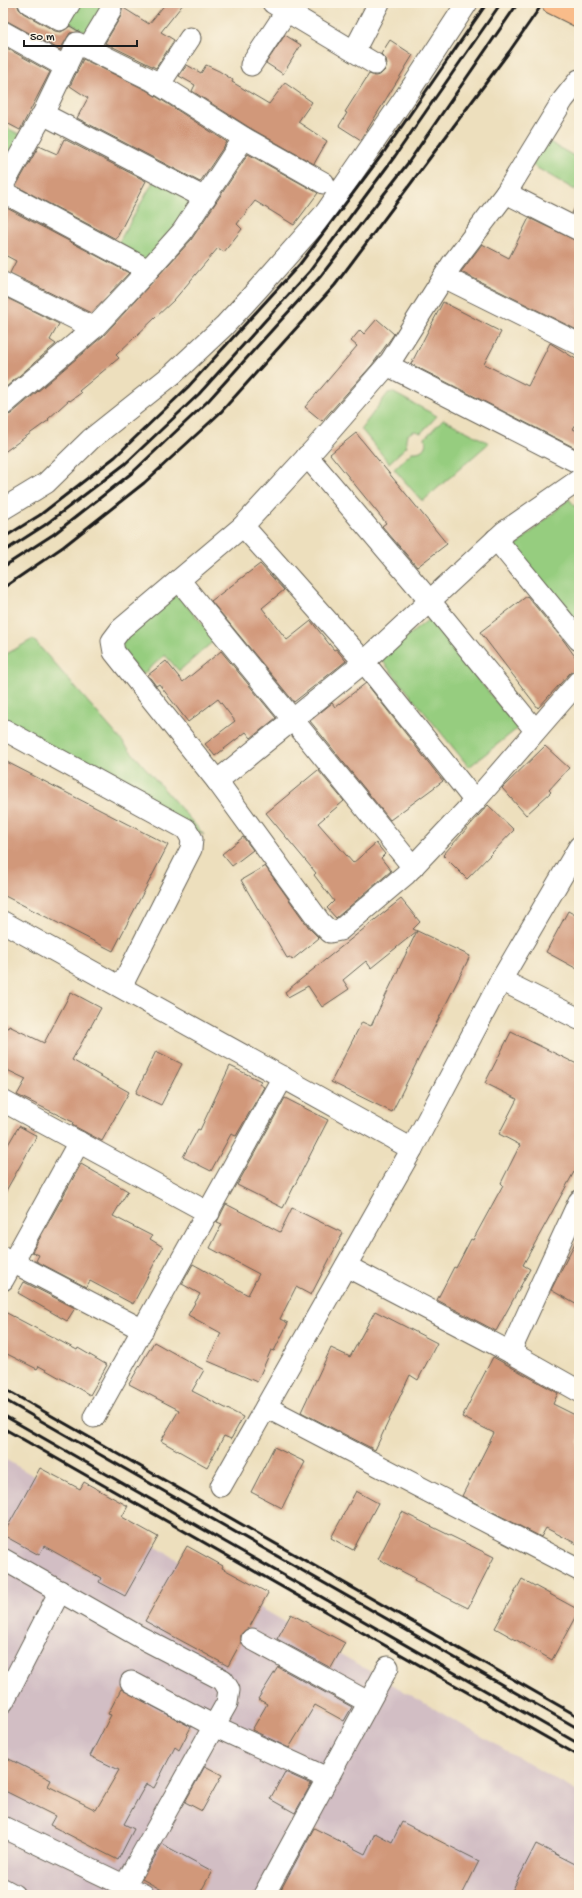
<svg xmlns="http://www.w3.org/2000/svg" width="582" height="1898" font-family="'Gochi Hand',sans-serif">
  <rect width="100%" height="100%" fill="#fcf5e5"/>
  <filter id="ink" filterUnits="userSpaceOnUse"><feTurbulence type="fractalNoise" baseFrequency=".025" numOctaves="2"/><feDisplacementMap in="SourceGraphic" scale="8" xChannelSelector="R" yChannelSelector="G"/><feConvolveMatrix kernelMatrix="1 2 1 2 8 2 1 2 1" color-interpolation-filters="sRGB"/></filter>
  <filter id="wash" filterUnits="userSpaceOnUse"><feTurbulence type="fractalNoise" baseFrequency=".012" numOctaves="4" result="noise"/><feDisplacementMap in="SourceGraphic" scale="16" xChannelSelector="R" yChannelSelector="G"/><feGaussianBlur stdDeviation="0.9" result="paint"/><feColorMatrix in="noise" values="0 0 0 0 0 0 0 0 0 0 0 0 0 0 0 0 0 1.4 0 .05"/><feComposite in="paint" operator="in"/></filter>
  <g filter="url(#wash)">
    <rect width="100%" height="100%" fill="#eddfbd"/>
    <path fill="#d2bec4" d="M3 1458 579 1793V1895H3Z"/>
    <g fill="#96cd7f" stroke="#59744e">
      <path d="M73 3H112L91 36 63 18Z"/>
      <path d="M3 126 23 136 12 158 3 153Z"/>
      <path d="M546 140 579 159V183L575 190 532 165Z"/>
      <path d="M156 177 199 201 146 264 116 247Z"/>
      <path d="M392 392 437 416 421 433 415 431C407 433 404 438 407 446L389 463 361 429 388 393Z"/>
      <path d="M443 419 489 443 424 500H421L394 469 412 452C421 453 428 448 425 438Z"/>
      <path d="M569 499 579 511V626L512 549Z"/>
      <path d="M176 594 216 639 179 671 165 655 142 675 117 646Z"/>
      <path d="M429 619 518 728 469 767 380 658Z"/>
      <path d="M33 639 204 835 3 721V656Z"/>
    </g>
    <g id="blocks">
      <g fill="#d1987a">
        <path d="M3 3H17L19 9 23 13 55 31 61 32 70 26 80 32 70 33 60 50 9 22 3 20Z"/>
        <path d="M166 3H184L161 32 174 40 156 68 105 43 121 16 122 7 149 24Z"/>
        <path d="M285 35 301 45 283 74 266 63Z"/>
        <path d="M390 40 413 55 361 140 339 126 347 113 345 112 369 74 375 76 380 75 385 70 387 64 386 59 381 54Z"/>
        <path d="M3 46 50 72 20 130 3 121Z"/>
        <path d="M83 59 146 90 227 142 200 182 77 118 88 98 70 86Z"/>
        <path d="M187 65 201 73 206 65 219 71 233 80 232 82 269 104 285 83 312 102 298 122 327 141 314 164 250 128 192 91 195 85 179 76Z"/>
        <path d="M64 139 146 181 116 239 16 186 39 146 57 154Z"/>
        <path d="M248 154 318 193 294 225 255 201 237 224 242 229 224 252 218 248 174 300 116 355 119 358 79 391 81 393 70 401 69 400 48 419 49 420 3 453V417L11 414 103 336 191 240Z"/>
        <path d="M579 200V217L572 213Z"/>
        <path d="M3 206 129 273 91 313 10 273 16 261 3 254Z"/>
        <path d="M529 218 579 242V331L461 272 482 244 509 258Z"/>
        <path d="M3 296 59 324 50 340 56 344 5 388 3 387Z"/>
        <path d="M443 302 501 332 484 364 528 386 550 343 579 361V419L573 429 579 432V450L411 364Z"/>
        <path d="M377 319 394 334 372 365 322 421 305 407 357 346 351 341 360 330 364 334Z"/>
        <path d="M356 433 447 544 417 567 382 526 386 523 330 454Z"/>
        <path d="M260 564 284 590 262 608 287 640 311 621 334 650 336 649 346 661 294 702 211 601Z"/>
        <path d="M527 596 564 641 579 662V669L570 673 538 708 480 632Z"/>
        <path d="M221 651 276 718 251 738 246 732 215 756 205 744 235 721 218 699 188 722 159 684 156 686 148 675 166 661 183 682Z"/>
        <path d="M366 683 443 781 390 820 310 721 332 703 335 707Z"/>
        <path d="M545 746 569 768 549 790 551 792 526 815 502 788Z"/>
        <path d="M3 760 168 845 113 951 3 895Z"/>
        <path d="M318 770 344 801 318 823 353 863 376 843 385 854 381 858 391 871 336 918 327 908 334 901 314 875 316 873 266 813Z"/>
        <path d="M488 805 514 830 467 879 443 855Z"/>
        <path d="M243 837 253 850 232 866 222 854Z"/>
        <path d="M265 866 310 929 319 938 292 960 290 957 287 958 241 880Z"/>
        <path d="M401 899 420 922 413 929 470 956 392 1112 331 1082 362 1022 371 1026 417 931 371 968 366 961 343 980 349 989 322 1007 308 986 288 997 285 992Z"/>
        <path d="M568 911 579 917V970L546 952Z"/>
        <path d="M71 992 101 1008 72 1060 129 1092 102 1141 72 1125 73 1122 17 1095 26 1079 3 1068V1026L8 1028 9 1026 44 1043Z"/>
        <path d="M511 1032 579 1065V1175L574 1172 523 1265 530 1269 496 1331 437 1300 454 1267 456 1268 471 1239 473 1240 503 1185 501 1183 520 1145 499 1134 517 1099 485 1083Z"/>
        <path d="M156 1051 182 1064 161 1105 136 1093Z"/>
        <path d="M230 1066 261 1081 259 1084 264 1087 236 1136 231 1134 211 1171 183 1157 198 1129 200 1130Z"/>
        <path d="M285 1098 328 1120 283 1208 237 1185Z"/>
        <path d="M19 1126 37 1136 3 1196V1153Z"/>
        <path d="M81 1164 128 1191 113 1216 152 1236 150 1239 163 1247 133 1304 90 1281 86 1287 36 1261 39 1255 32 1252Z"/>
        <path d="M226 1204 280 1232 292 1208 343 1233 311 1295 296 1287 280 1319 288 1323 274 1351 271 1350 257 1382 208 1361 221 1333 188 1315 200 1294 182 1284 193 1264 248 1295 259 1274 210 1248 222 1224 217 1222Z"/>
        <path d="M579 1235V1306L551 1290Z"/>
        <path d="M24 1282 75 1308 67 1321 18 1293Z"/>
        <path d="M3 1311 77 1350 78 1348 107 1365 90 1395 39 1366 37 1369 3 1352Z"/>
        <path d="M375 1311 437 1343 418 1380 410 1375 375 1450 301 1412 331 1348 350 1357Z"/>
        <path d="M154 1342 204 1370 192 1391 243 1417 231 1439 224 1436 207 1467 161 1441 179 1410 129 1384Z"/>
        <path d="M493 1357 558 1393 553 1404 579 1417V1545L546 1528 541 1537 462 1496 494 1433 462 1417Z"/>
        <path d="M274 1447 305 1462 282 1508 251 1492Z"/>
        <path d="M40 1468 80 1489 84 1482 128 1506 122 1517 158 1537 125 1596 99 1582 101 1578 44 1546 39 1555 3 1535Z"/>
        <path d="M356 1491 378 1503 353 1550 331 1538Z"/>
        <path d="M402 1512 494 1557 468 1608 414 1581 415 1578 378 1559Z"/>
        <path d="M187 1546 223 1566 222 1568 268 1593 249 1628 241 1634V1642L228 1666 145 1621Z"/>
        <path d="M522 1579 579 1610 552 1660 495 1628Z"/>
        <path d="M291 1614 345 1643 331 1668 277 1639Z"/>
        <path d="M278 1667 352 1707 344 1721 315 1705 289 1748 252 1730 267 1704 258 1699Z"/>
        <path d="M121 1689 191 1727 179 1750 175 1747 154 1788 146 1784 124 1824 134 1829 118 1860 50 1825 55 1816 3 1790V1756L51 1780 48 1786 96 1810 119 1770 90 1756 111 1715 108 1714Z"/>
        <path d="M205 1766 222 1775 202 1811 185 1802Z"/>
        <path d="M285 1772 311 1784 295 1813 270 1799Z"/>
        <path d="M402 1822 479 1861 462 1895H278L314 1828 365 1854 375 1833 392 1842Z"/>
        <path d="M162 1844 212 1871 199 1895H171L142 1879Z"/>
        <path d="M536 1844 579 1866V1895H510Z"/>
      </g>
    </g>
  </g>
  <g filter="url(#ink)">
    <use href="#blocks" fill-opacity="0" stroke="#656054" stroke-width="1"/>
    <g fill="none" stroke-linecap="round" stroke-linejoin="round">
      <defs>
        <g id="minor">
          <path d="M29 3 60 20 70 3"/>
          <path d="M273 3 375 64"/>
          <path d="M3 32 66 67"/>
          <path d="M88 48 111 10"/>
          <path d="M354 51 379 3"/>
          <path d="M251 65 292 3"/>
          <path d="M579 80 563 100 506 193 452 264 390 362 317 446 243 526 121 629 112 641 114 652 217 781 320 922 330 932 340 930 405 875 475 801 579 681"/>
          <path d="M159 85 190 38"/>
          <path d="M43 114 205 198"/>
          <path d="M3 185 43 114 77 43 152 80 244 138 324 183"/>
          <path d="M3 192 148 270"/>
          <path d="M506 193 579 230"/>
          <path d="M444 277 579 344"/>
          <path d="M3 283 94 328"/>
          <path d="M387 365 579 463"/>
          <path d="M3 405 94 328 148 270 182 232 244 138"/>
          <path d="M307 456 429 600 535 730"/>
          <path d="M3 509 46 483 91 439 174 373 224 326 257 290 326 212 412 87 467 3"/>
          <path d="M243 526 364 662 475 801"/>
          <path d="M496 539 579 640"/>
          <path d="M179 580 413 867"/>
          <path d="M3 729 186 829 192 839 191 849 121 987"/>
          <path d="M217 781 364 662 504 532 579 480"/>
          <path d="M3 922 412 1149"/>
          <path d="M501 980 579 1019"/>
          <path d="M3 1101 209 1213"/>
          <path d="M3 1257 143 1330"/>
          <path d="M346 1266 510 1352 579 1391"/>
          <path d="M3 1280 79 1142"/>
          <path d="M510 1352 579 1201"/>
          <path d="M266 1407 579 1570"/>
          <path d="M94 1417 283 1077"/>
          <path d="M221 1486 412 1149 501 980 579 847"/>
          <path d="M3 1559 140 1637 223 1680 229 1690 227 1703 214 1726 125 1885"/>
          <path d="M252 1639 368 1702"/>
          <path d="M131 1682 214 1726 327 1778"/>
          <path d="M3 1702 60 1591"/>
          <path d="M3 1827 144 1895"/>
          <path d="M3 1889 14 1895"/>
          <path d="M264 1895 388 1667"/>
        </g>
        <path id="highway" d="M553 3 579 16"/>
      </defs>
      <use href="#minor" stroke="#656054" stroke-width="23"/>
      <use href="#highway" stroke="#656054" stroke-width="24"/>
      <use href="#minor" stroke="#fff" stroke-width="21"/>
      <use href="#highway" stroke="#f9bc8a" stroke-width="22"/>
      <g stroke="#1c1c1c" stroke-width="3">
        <path d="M3 538 40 515 115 457 188 387 300 264 384 152 487 3"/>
        <path d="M3 552 45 525 125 464 199 394 310 271 395 156 501 3"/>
        <path d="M3 567 54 534 133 472 208 401 320 277 408 163 518 3"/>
        <path d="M3 588 63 547 144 483 221 412 335 285 509 52 543 3"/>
        <path d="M3 1388 579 1717"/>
        <path d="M3 1399 579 1729"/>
        <path d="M3 1415 579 1744"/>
        <path d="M3 1428 579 1756"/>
      </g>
    </g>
  </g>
  <rect width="582" height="1898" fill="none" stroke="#fcf5e5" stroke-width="16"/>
  <path d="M24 40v6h113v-6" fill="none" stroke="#1c1c1c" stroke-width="2"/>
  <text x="30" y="40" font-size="12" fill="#1c1c1c" stroke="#fcf5e5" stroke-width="3" paint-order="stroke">50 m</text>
</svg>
